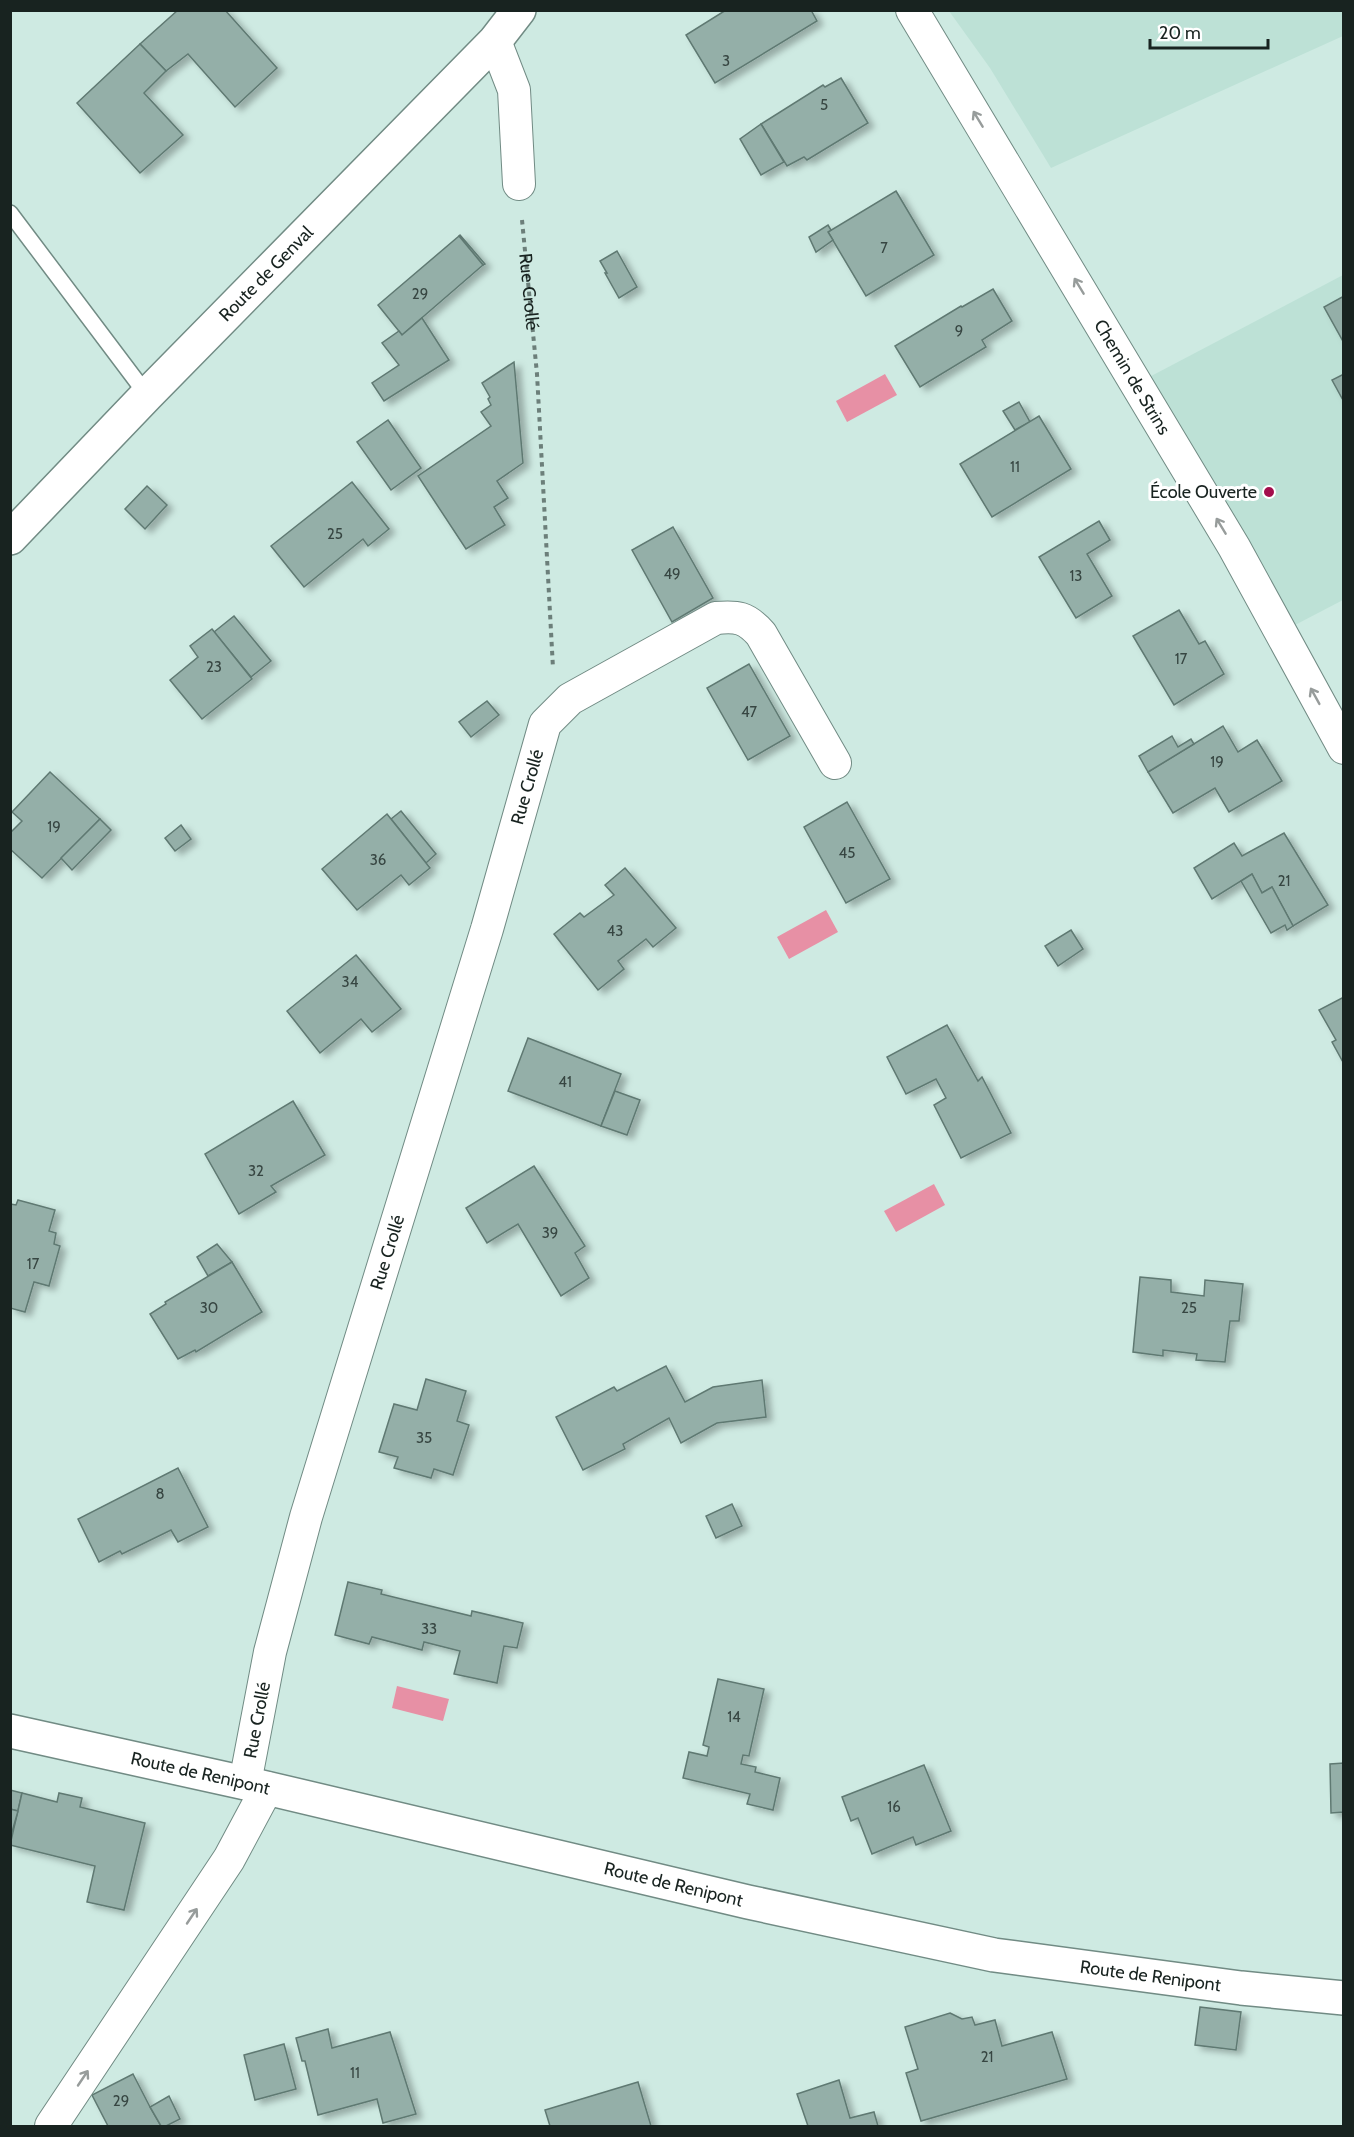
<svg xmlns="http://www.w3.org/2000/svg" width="1354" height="2137" font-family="Cabin,sans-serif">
  <defs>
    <filter id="shadow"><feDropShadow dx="6" dy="4" stdDeviation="3" flood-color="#0004"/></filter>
  </defs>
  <rect width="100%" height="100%" fill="#ceeae2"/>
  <g fill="#bde1d6">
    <path d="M949 11H1343V36L1051 168 990 68Z"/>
    <path d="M1343 275V600L1272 637 1136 384Z"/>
  </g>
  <g fill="#e790a5">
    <path d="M885 374 897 395 847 422 836 401Z"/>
    <path d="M826 910 838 932 789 959 777 937Z"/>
    <path d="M934 1184 945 1205 896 1232 884 1211Z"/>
    <path d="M397 1686 449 1699 443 1721 392 1708Z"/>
  </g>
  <g fill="#94afa8" stroke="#5f7972" stroke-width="1.5" filter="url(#shadow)">
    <path d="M178 10H225L277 68 235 107 188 54 166 71 140 44Z"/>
    <path d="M726 10H811L817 21 715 83 686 35Z"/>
    <path d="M140 44 166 71 144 93 183 135 140 173 77 103Z"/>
    <path d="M841 78 868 123 807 160 804 157 787 166 761 124 823 85 825 87Z"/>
    <path d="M761 124 784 162 761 175 740 139Z"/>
    <path d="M896 191 934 255 866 296 828 232Z"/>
    <path d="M828 225 831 230 828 232 833 240 816 252 809 237Z"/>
    <path d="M460 235 485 264 483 265 459 236Z"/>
    <path d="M459 236 483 265 402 335 378 305Z"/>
    <path d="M617 251 637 287 619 298 605 273H607L600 261Z"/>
    <path d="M993 289 1012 321 982 340 986 347 920 387 895 346 961 306 962 307Z"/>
    <path d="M1344 296V343L1324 307Z"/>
    <path d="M422 318 449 360 384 401 372 383 399 365 382 343 399 331 402 335Z"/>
    <path d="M514 362 523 463 497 481 508 498 494 507 505 525 466 549 418 476 491 426 481 412 491 405 488 399 490 397 482 383Z"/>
    <path d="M1344 374V402L1332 380Z"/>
    <path d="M1019 402 1030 422 1015 430 1003 411Z"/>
    <path d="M1039 416 1071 469 992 517 960 464Z"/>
    <path d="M388 420 421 468 391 490 357 442Z"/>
    <path d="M352 482 389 529 368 546 363 539 304 587 271 546Z"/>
    <path d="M147 486 167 505 145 529 125 509Z"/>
    <path d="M1099 521 1110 540 1087 554 1112 596 1076 618 1039 557Z"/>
    <path d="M673 527 713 598 672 622 632 550Z"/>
    <path d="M1179 610 1199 644 1205 641 1224 674 1174 705 1133 636Z"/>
    <path d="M234 616 271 661 251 677 214 632Z"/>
    <path d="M212 629 252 679 202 719 170 680 198 657 190 646Z"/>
    <path d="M749 664 790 736 748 760 707 688Z"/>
    <path d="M487 701 499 715 471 737 459 722Z"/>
    <path d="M1223 726 1238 752 1257 740 1282 781 1229 812 1215 788 1173 813 1148 772Z"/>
    <path d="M1172 736 1178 747 1191 739 1194 744 1148 772 1139 756Z"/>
    <path d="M50 772 100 819 42 878 10 849V833L22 821 12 812Z"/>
    <path d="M847 802 890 879 846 903 804 827Z"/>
    <path d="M401 811 436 854 426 863 391 819Z"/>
    <path d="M387 814 430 868 409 885 401 875 357 910 322 869Z"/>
    <path d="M100 819 111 830 72 870 61 858Z"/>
    <path d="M181 825 191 839 175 851 165 838Z"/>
    <path d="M1284 833 1328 905 1293 926 1272 887 1262 893 1252 874 1212 899 1194 868 1234 843 1242 856Z"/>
    <path d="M625 868 676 928 653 947 646 939 618 961 624 969 598 990 554 934 580 913 584 917 614 895 605 885Z"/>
    <path d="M1252 874 1262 893 1272 887 1293 926 1287 930 1285 925 1271 933 1241 881Z"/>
    <path d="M1071 930 1083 949 1058 966 1045 946Z"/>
    <path d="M356 955 401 1009 372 1032 361 1019 320 1053 287 1011Z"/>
    <path d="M1344 997V1064L1332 1042 1336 1040 1319 1010Z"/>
    <path d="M947 1025 978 1081 982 1077 1011 1133 961 1158 934 1105 946 1098 936 1079 906 1094 887 1057Z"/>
    <path d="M528 1038 621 1074 601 1126 508 1091Z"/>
    <path d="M615 1091 640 1100 627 1135 601 1126Z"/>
    <path d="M293 1101 325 1155 271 1186 276 1192 239 1214 205 1154Z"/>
    <path d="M534 1166 585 1246 575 1253 589 1278 561 1296 518 1224 487 1243 466 1208Z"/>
    <path d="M18 1200 55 1210 49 1231 56 1233 54 1244 60 1246 49 1286 34 1282 25 1312 10 1308V1204L16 1205Z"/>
    <path d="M217 1244 232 1262 208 1276 197 1257Z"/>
    <path d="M232 1262 262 1312 196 1352 195 1350 178 1359 150 1314 166 1304 165 1302Z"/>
    <path d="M1140 1277 1171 1280V1292L1204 1296 1205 1280 1243 1284 1239 1321H1230L1225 1362 1196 1360 1197 1354 1163 1350V1356L1133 1352Z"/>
    <path d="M666 1366 685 1402 713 1387 762 1380 766 1417 717 1423 681 1443 669 1418 623 1444 625 1449 583 1470 556 1417 614 1387 617 1391Z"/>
    <path d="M426 1379 466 1391 457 1421 469 1425 453 1475 434 1469 431 1478 394 1468 398 1457 379 1452 394 1404 417 1410Z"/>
    <path d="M178 1468 208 1527 178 1542 171 1530 122 1554 120 1551 99 1562 78 1519Z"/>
    <path d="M732 1504 742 1526 716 1538 706 1516Z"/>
    <path d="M348 1582 382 1590 381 1594 471 1616 472 1611 523 1623 517 1648 504 1646 497 1683 454 1674 460 1651 424 1642 422 1650 372 1637 369 1644 335 1635Z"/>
    <path d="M718 1679 764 1689 749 1756 743 1755 741 1764 756 1767 755 1772 780 1778 773 1810 747 1804 750 1794 683 1778 689 1752 707 1756 709 1747 703 1745Z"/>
    <path d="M1344 1763V1812L1331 1813 1330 1764Z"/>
    <path d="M924 1765 951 1831 916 1845 913 1837 872 1854 858 1818 851 1821 842 1797Z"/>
    <path d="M10 1790 22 1793 18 1811 10 1809Z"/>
    <path d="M22 1793 57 1802 59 1793 82 1798 80 1807 145 1823 124 1910 87 1902 95 1866 10 1845Z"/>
    <path d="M10 1809 18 1811 10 1839Z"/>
    <path d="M1200 2007 1241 2012 1236 2050 1195 2045Z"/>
    <path d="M950 2013 962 2019 972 2017 975 2025 995 2020 1002 2046 1052 2032 1067 2079 921 2121 906 2073 918 2069 905 2027Z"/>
    <path d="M328 2029 332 2048 390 2032 416 2114 383 2123 377 2099 318 2115 305 2061H302L296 2038Z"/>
    <path d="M284 2044 296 2089 255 2100 244 2055Z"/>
    <path d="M133 2074 150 2107 161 2126H108L92 2095Z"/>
    <path d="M839 2080 850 2118 874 2112 878 2126H808L797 2094Z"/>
    <path d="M638 2082 651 2126H550L545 2110Z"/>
    <path d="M169 2096 180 2119 166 2126H161L150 2107Z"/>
  </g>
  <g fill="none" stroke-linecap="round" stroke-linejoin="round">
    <defs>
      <path id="service" d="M10 213 147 395"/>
      <g id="minor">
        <path id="s2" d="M912 10 1234 547 1344 748"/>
        <path d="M495 41 514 90 519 184"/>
        <path id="s3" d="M245 1783 270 1652 306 1517 487 929 545 724 570 699 716 618C737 616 746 617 761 634L835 763"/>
        <path d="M51 2126 229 1859 267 1788"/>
      </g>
      <g id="tertiary">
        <path id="s4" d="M10 1731 245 1783 748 1902 994 1955 1241 1988 1344 1998"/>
      </g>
      <g id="secondary">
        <path id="s5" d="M10 538 147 395 495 41 519 10"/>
      </g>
    </defs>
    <use href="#service" stroke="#718b84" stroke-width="18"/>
    <use href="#minor" stroke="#718b84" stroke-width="34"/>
    <use href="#tertiary" stroke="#718b84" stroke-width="36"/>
    <use href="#secondary" stroke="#718b84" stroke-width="36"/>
    <path stroke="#6c7f7a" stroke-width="4" stroke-dasharray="4.5 4.5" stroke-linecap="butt" id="s1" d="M522 220 537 374 553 668"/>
    <use href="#service" stroke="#fff" stroke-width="15"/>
    <use href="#minor" stroke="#fff" stroke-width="32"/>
    <use href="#tertiary" stroke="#fff" stroke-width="33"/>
    <use href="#secondary" stroke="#fff" stroke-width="33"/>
  </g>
  <defs><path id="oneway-shaft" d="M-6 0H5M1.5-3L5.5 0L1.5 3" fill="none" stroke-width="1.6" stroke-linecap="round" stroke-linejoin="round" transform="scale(1.5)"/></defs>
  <g stroke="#979c9b">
    <use href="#oneway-shaft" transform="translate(978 119) rotate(-121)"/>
    <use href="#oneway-shaft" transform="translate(1079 286) rotate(-121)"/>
    <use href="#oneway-shaft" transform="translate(1221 526) rotate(-121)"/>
    <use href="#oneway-shaft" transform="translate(1315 696) rotate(-119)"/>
    <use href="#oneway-shaft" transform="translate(192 1916) rotate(-56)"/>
    <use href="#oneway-shaft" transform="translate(83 2078) rotate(-56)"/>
  </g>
  <circle fill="#a30d4c" stroke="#fff" stroke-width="2" cx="1269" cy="492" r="6"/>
  <g text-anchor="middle" stroke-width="6" stroke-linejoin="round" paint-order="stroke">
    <g font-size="15" fill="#374642">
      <text x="726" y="66">3</text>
      <text x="824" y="110">5</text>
      <text x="884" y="253">7</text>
      <text x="420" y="299">29</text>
      <text x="959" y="336">9</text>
      <text x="1015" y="472">11</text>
      <text x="335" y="539">25</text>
      <text x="672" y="579">49</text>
      <text x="1076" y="581">13</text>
      <text x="1181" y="664">17</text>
      <text x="214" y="672">23</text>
      <text x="749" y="717">47</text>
      <text x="1217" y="767">19</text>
      <text x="54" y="832">19</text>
      <text x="847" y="858">45</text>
      <text x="378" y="865">36</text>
      <text x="1284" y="886">21</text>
      <text x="615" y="936">43</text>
      <text x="350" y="987">34</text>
      <text x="565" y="1087">41</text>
      <text x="256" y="1176">32</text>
      <text x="550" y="1238">39</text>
      <text x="33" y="1269">17</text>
      <text x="209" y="1313">30</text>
      <text x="1189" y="1313">25</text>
      <text x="424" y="1443">35</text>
      <text x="160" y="1499">8</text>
      <text x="429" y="1634">33</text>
      <text x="734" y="1722">14</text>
      <text x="894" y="1812">16</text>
      <text x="987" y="2062">21</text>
      <text x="355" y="2078">11</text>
      <text x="121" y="2106">29</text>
    </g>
    <g font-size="18" fill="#182320" stroke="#fff">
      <text dy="6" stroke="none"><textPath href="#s5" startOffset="368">Route de Genval</textPath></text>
      <text dy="6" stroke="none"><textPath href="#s1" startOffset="72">Rue Crollé</textPath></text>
      <text dy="6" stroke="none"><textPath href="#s2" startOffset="428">Chemin de Strins</textPath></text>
      <text dy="6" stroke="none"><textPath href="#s3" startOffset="1036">Rue Crollé</textPath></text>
      <text dy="6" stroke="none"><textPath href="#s3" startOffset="550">Rue Crollé</textPath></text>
      <text dy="6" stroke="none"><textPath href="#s3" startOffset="64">Rue Crollé</textPath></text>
      <text dy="6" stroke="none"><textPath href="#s4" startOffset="195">Route de Renipont</textPath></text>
      <text dy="6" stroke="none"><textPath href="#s4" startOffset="681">Route de Renipont</textPath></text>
      <text dy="6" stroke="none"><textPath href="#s4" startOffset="1167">Route de Renipont</textPath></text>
    </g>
    <g font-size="18" fill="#182320" stroke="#fff" text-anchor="end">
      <text x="1257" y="498">École Ouverte</text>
    </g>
  </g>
  <rect width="1354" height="2137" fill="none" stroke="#182320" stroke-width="24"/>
  <path d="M1150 39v9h118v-9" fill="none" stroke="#182320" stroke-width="3"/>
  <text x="1159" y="39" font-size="18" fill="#182320" stroke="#ffffff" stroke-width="4.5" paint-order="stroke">20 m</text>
</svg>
